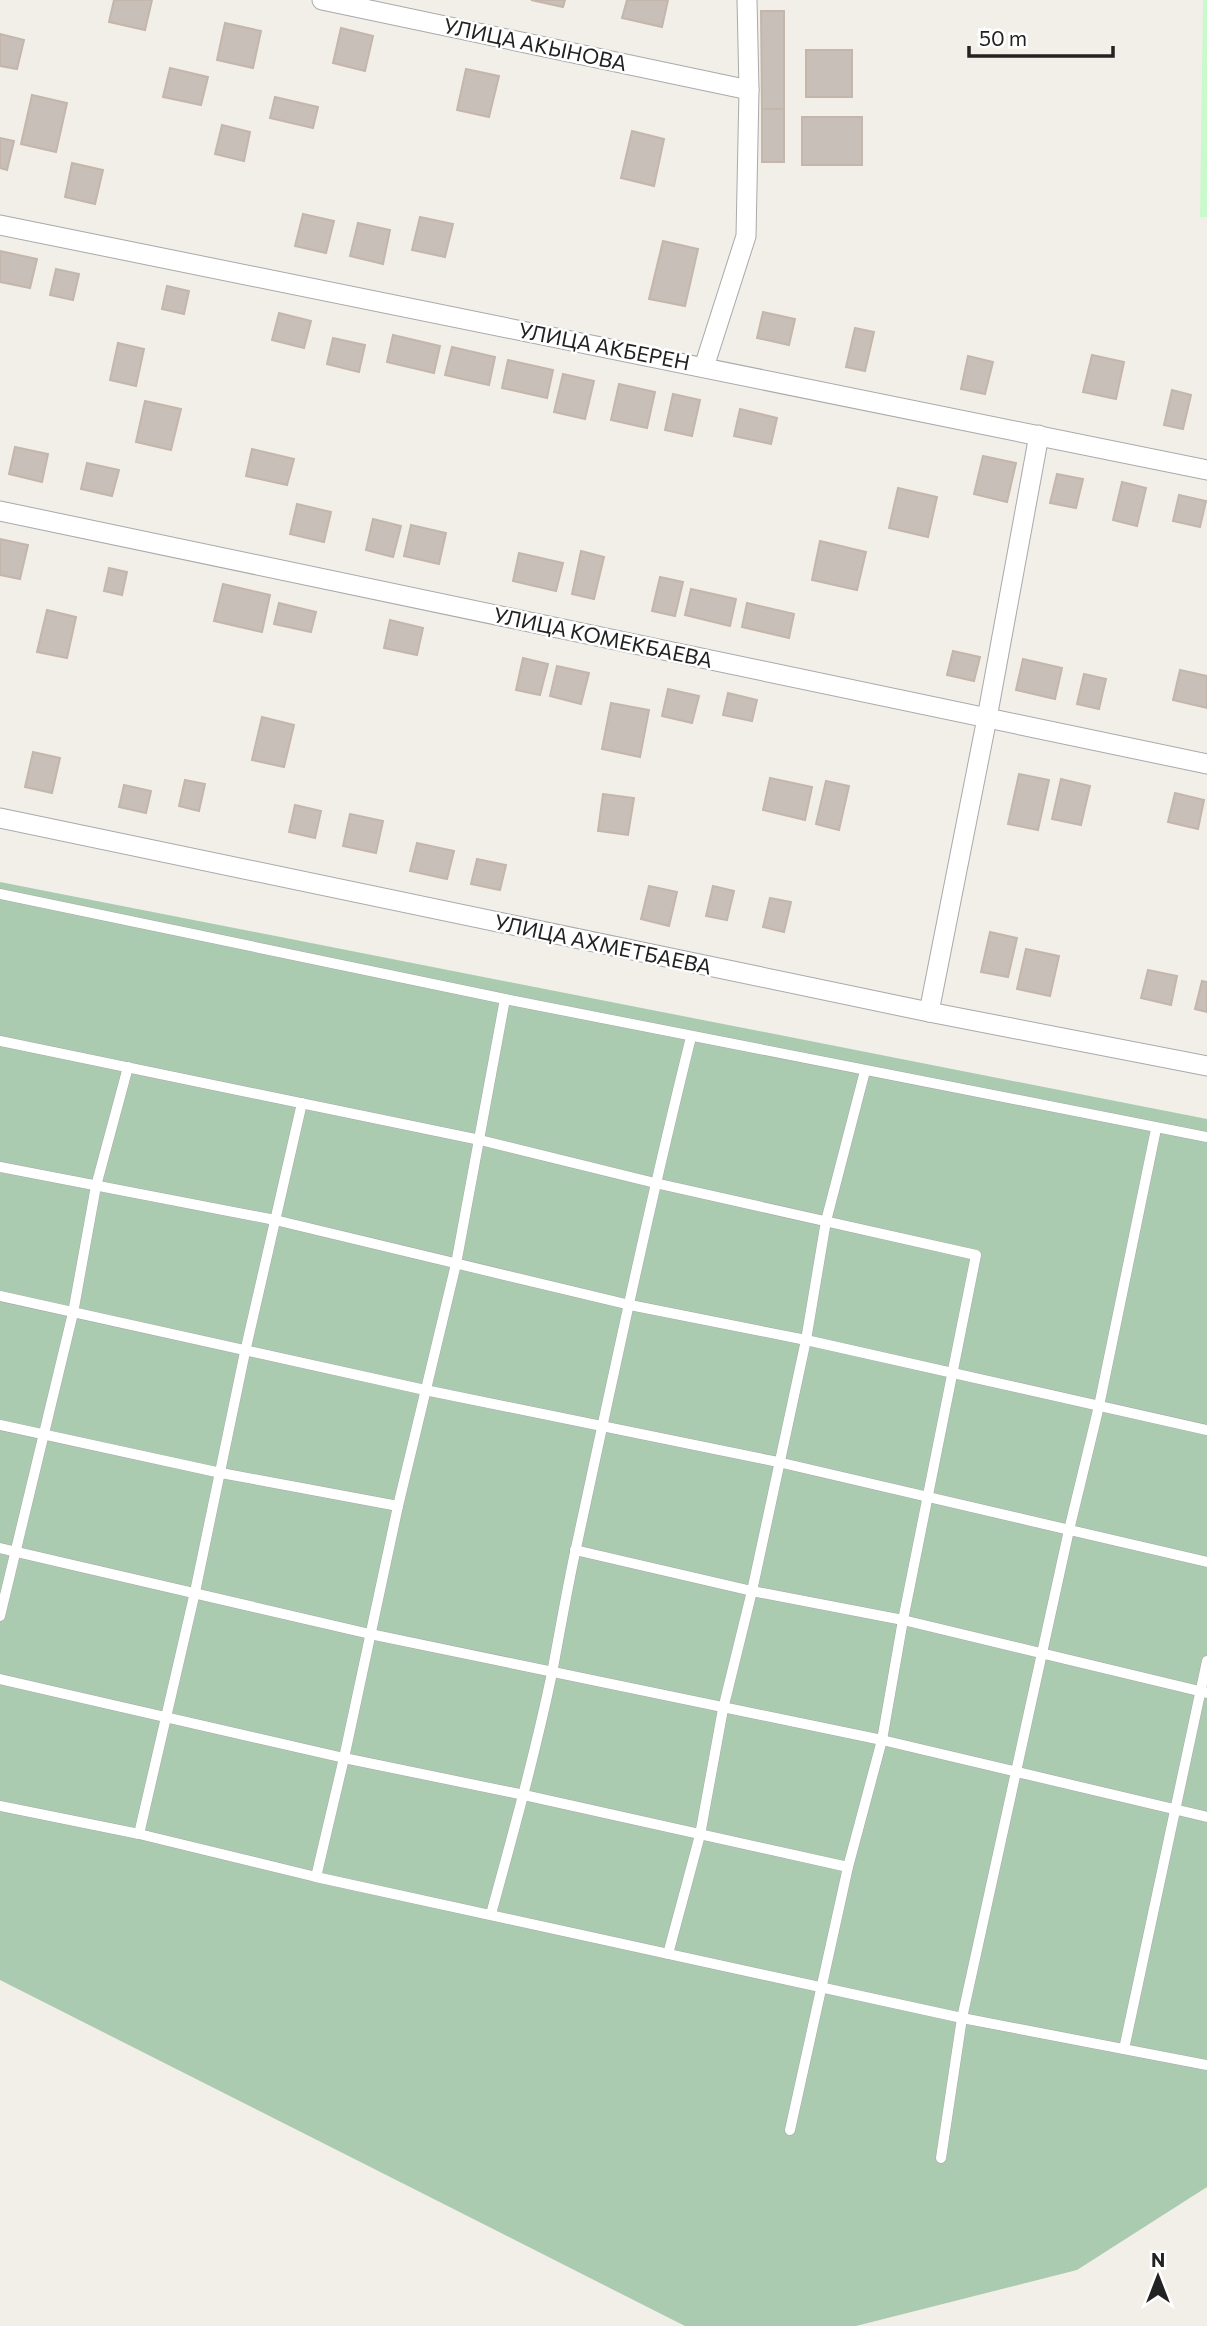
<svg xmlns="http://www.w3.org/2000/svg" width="1207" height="2326" font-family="Commissioner,sans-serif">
  <rect width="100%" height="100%" fill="#f2efe9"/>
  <path fill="#aacbaf" d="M0 882 1207 1119V2187L1077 2270 856 2326H685L0 1980Z"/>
  <path fill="#c8facc" d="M1203 0H1207V217H1200Z"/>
  <g fill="#c7bfb8" stroke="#c4b6ab" stroke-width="2">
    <path d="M114 0H152L145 30 109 22Z"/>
    <path d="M531 0H565L563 7Z"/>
    <path d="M627 0H668L662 27 622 18Z"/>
    <path d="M761 11H784V109H762Z"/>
    <path d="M225 23 261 31 253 68 217 60Z"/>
    <path d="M341 28 373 36 365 71 333 63Z"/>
    <path d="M0 34 24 40 17 69 0 66Z"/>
    <rect x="806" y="50" width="46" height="47"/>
    <path d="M170 68 208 77 201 105 163 97Z"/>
    <path d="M466 69 499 76 489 117 457 110Z"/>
    <path d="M32 95 67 103 56 152 21 144Z"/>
    <path d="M275 97 318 107 313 128 270 118Z"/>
    <rect x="762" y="109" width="22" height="53"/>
    <rect x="802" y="117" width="60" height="48"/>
    <path d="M222 125 250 132 244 161 215 154Z"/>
    <path d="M632 131 664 139 654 186 621 178Z"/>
    <path d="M0 138 14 141 7 170 0 168Z"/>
    <path d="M72 163 103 170 95 204 65 197Z"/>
    <path d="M303 214 334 221 326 253 295 246Z"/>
    <path d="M420 217 453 224 445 257 412 250Z"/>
    <path d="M358 223 390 230 383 264 350 256Z"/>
    <path d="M663 241 698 249 685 306 649 299Z"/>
    <path d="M0 251 37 259 30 288 0 282Z"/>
    <path d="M56 269 79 274 73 300 50 295Z"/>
    <path d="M167 286 189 291 184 314 162 309Z"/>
    <path d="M763 312 795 319 789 345 757 338Z"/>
    <path d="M279 313 311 321 304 348 272 340Z"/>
    <path d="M855 328 874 332 865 371 846 367Z"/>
    <path d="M393 335 440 346 434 373 387 362Z"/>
    <path d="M333 338 365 345 359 372 327 364Z"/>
    <path d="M118 343 144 349 136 386 110 380Z"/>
    <path d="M452 347 495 357 489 385 445 375Z"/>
    <path d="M1092 355 1124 362 1116 399 1083 392Z"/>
    <path d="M968 356 993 362 985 394 961 389Z"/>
    <path d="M508 360 553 370 547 398 502 388Z"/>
    <path d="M563 374 594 381 585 419 554 412Z"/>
    <path d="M619 384 655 392 647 428 611 420Z"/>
    <path d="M1172 390 1191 395 1183 429 1164 425Z"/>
    <path d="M673 394 700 400 692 436 665 430Z"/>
    <path d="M145 401 181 409 171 450 136 442Z"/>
    <path d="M740 409 777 418 771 444 734 436Z"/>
    <path d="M15 447 48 454 42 482 9 474Z"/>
    <path d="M252 449 294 459 287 485 246 476Z"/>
    <path d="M983 456 1016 463 1007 502 974 494Z"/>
    <path d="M87 463 119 470 112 496 81 489Z"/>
    <path d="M1057 474 1083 479 1076 508 1050 503Z"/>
    <path d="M1122 482 1146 488 1137 526 1113 520Z"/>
    <path d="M898 488 937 497 928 537 889 528Z"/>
    <path d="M1179 495 1206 501 1200 527 1173 521Z"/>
    <path d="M297 504 331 512 324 542 290 534Z"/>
    <path d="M373 519 401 526 393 557 366 550Z"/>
    <path d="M411 525 446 533 439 564 404 556Z"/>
    <path d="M0 539 28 545 20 579 0 575Z"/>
    <path d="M820 541 866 552 857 590 812 580Z"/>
    <path d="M581 551 604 557 594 599 572 594Z"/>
    <path d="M519 553 563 563 556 591 513 581Z"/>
    <path d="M109 568 127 572 122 595 104 591Z"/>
    <path d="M660 577 683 582 675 616 652 611Z"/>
    <path d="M223 584 270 595 262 632 214 621Z"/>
    <path d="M691 589 736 599 730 626 685 615Z"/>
    <path d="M279 603 316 612 311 632 274 624Z"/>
    <path d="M747 603 794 614 789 638 742 627Z"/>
    <path d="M47 610 76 617 67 658 37 652Z"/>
    <path d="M390 620 423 628 417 655 384 648Z"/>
    <path d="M953 651 980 657 974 681 947 675Z"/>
    <path d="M523 658 548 664 540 695 516 690Z"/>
    <path d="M1023 659 1062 668 1055 699 1016 690Z"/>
    <path d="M557 666 589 673 581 704 550 696Z"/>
    <path d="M1180 670 1207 676V708L1173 700Z"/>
    <path d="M1084 674 1106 679 1099 709 1077 704Z"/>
    <path d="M668 689 699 696 692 723 662 716Z"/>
    <path d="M728 693 757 700 752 721 723 715Z"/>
    <path d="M611 703 649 710 640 757 602 749Z"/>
    <path d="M262 717 294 725 284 767 252 760Z"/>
    <path d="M33 752 60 758 52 793 25 787Z"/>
    <path d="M1019 774 1049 780 1038 830 1008 824Z"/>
    <path d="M770 778 812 787 805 820 763 810Z"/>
    <path d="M1061 779 1090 786 1081 825 1052 819Z"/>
    <path d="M185 780 205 784 199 811 179 806Z"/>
    <path d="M826 781 849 786 839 830 816 824Z"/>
    <path d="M124 785 151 791 146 813 119 807Z"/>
    <path d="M1175 793 1204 800 1198 829 1168 822Z"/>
    <path d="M603 794 634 798 628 835 598 831Z"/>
    <path d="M295 805 321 811 315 838 289 832Z"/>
    <path d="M350 814 383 821 376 853 343 846Z"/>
    <path d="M417 843 454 851 447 879 410 871Z"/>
    <path d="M477 859 506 865 500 890 471 884Z"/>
    <path d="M649 886 677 892 669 926 641 919Z"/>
    <path d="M713 886 734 891 727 920 706 916Z"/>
    <path d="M770 898 791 902 784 932 763 927Z"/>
    <path d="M990 932 1017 938 1008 977 981 972Z"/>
    <path d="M1026 949 1059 956 1050 996 1017 989Z"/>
    <path d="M1148 970 1177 976 1171 1005 1141 998Z"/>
    <path d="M1202 981 1207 982V1012L1195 1009Z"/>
  </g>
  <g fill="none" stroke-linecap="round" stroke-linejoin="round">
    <defs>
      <g id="lane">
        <path d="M0 894 505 999 1207 1137"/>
        <path d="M0 1041 480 1140 655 1183 976 1255 903 1620 882 1740 848 1867 790 2130"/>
        <path d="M0 1167 275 1220 630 1305 806 1340 1207 1430"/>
        <path d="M0 1296 425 1390 778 1462 1207 1562"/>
        <path d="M0 1425 221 1473 398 1506"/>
        <path d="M0 1548 370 1634 882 1740 1207 1817"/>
        <path d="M575 1550 752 1591 903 1620 1207 1693"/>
        <path d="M0 1616 73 1313 96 1186 128 1067"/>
        <path d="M0 1679 344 1758 524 1795 848 1867"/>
        <path d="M0 1806 139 1834 316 1877 962 2018 1207 2065"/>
        <path d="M139 1834 195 1592 245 1352 302 1103"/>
        <path d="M316 1877 344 1758 398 1506 456 1264 505 999"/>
        <path d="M491 1914C513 1834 535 1754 552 1673 560 1631 567 1589 576 1548 613 1377 649 1206 691 1037"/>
        <path d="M668 1954 700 1835 723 1709 752 1591 806 1340 826 1221 865 1071"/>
        <path d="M1124 2049 1207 1661"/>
        <path d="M941 2158 962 2018 1069 1530 1099 1406 1156 1129"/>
      </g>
      <g id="street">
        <path d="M322 0 749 90"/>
        <path d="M0 225 1207 470"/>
        <path d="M704 367 746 236 749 90 747 0"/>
        <path d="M0 511 1207 764"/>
        <path d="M0 818 929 1012 1207 1066"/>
        <path d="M929 1012 987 718 1039 435"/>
      </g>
    </defs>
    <use href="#lane" stroke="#a9a9a9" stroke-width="11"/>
    <use href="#street" stroke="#a9a9a9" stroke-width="21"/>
    <use href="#lane" stroke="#fff" stroke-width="10"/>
    <use href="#street" stroke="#fff" stroke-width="19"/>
  </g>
  <g text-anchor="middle" stroke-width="5" stroke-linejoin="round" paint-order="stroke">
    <g font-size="21" fill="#222" stroke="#fff">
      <text transform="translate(535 45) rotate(12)" y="7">УЛИЦА АКЫНОВА</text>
      <text transform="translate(604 347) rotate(11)" y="7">УЛИЦА АКБЕРЕН</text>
      <text transform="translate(603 638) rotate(12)" y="7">УЛИЦА КОМЕКБАЕВА</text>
      <text transform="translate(603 945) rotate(12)" y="7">УЛИЦА АХМЕТБАЕВА</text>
    </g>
  </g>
  <g transform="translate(1158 2277)" stroke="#ffffff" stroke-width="5" paint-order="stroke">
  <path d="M0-5L12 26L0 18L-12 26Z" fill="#222222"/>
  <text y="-10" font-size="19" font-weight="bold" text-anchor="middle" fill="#222222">N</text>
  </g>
  <path d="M969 46v10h144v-10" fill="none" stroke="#222222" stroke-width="3.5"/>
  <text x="979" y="46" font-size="21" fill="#222222" stroke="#ffffff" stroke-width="5" paint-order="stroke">50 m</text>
</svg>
